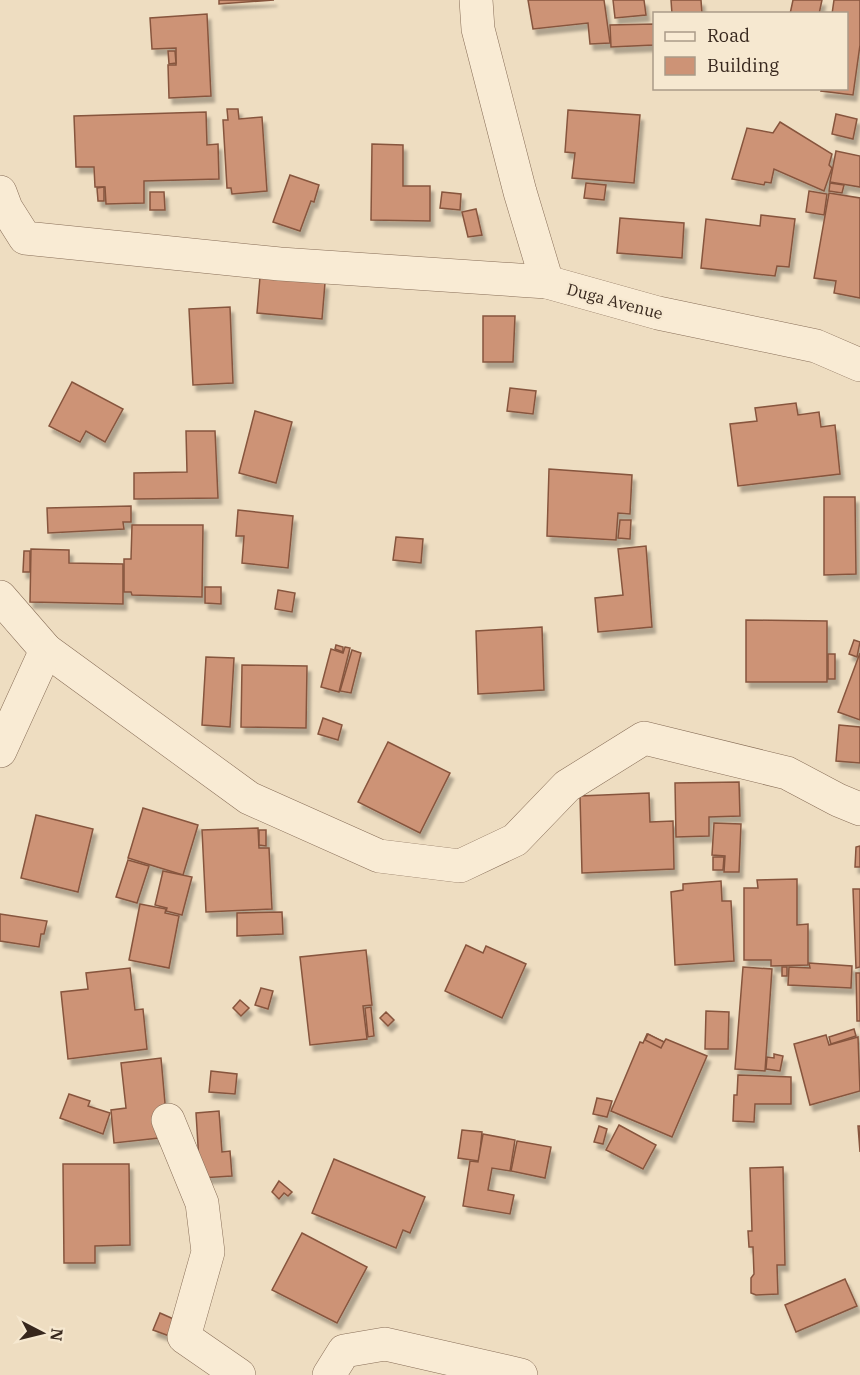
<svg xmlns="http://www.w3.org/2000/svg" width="860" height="1375" font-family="'IBM Plex Serif',serif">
  <defs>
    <filter id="shadow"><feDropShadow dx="3.5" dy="6" stdDeviation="1.5" flood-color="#0004"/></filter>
  </defs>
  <rect width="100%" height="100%" fill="#eeddc1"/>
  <g fill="#cd9376" stroke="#87553e" stroke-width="1.5" filter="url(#shadow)">
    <path d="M219 0H274L219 4Z"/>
    <path d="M528 0H604L610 43 590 44 588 23 533 29Z"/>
    <path d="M613 0H644L646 15 615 18Z"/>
    <path d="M671 0H701L702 14H672Z"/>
    <path d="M793 0H822L819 14H790Z"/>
    <path d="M834 0H860V45L853 95 821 91 822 88H846V14H832Z"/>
    <path d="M207 14 211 96 169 98 168 65H176V48L152 49 150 18Z"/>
    <path d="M654 24V45L611 47 610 25Z"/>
    <path d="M168 51H175L176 63 169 64Z"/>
    <path d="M227 109H238L239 119 262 117 267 191 232 194 231 188H227L223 120H228Z"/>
    <path d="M568 110 640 115 634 183 572 178 575 153 565 152Z"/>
    <path d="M206 112 207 145 218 144 219 179 144 181V203L106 204 105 187H95L94 167H76L74 116Z"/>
    <path d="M836 114 857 119 853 139 832 134Z"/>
    <path d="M780 122 832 154 829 165 832 168 824 191 774 169 771 183 765 182 764 185 732 179 747 128 773 133Z"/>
    <path d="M372 144 403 145V186H430V221L371 220Z"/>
    <path d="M836 151 860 156V187L830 182Z"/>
    <path d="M290 175 319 185 314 202 311 201 300 231 273 222Z"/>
    <path d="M586 183 606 185 604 200 584 198Z"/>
    <path d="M830 183 844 185 842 193 829 191Z"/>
    <path d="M104 187V201H98L97 188Z"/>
    <path d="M809 191 827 194 824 215 806 212Z"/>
    <path d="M150 192H164L165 210H150Z"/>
    <path d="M442 192 461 194 460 210 440 208Z"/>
    <path d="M829 193 860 198V298L834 293 836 281 814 278Z"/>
    <path d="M476 209 482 235 468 237 462 212Z"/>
    <path d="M761 215 795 219 789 267 777 266 775 276 701 268 706 219 760 226Z"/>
    <path d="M620 218 684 223 682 258 617 253Z"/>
    <path d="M260 277 325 283 322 319 257 313Z"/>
    <path d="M230 307 233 383 193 385 189 309Z"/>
    <path d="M483 316H515L513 362H483Z"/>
    <path d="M72 382 123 409 105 442 86 431 80 442 49 426Z"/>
    <path d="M510 388 536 391 533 414 507 411Z"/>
    <path d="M796 403 798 415 819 412 821 427 835 425 840 474 738 486 730 424 757 421 755 408Z"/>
    <path d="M255 411 292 422 276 483 239 473Z"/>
    <path d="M186 431H215L218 498 134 499V473L187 472Z"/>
    <path d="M549 469 632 475 630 514 618 513 616 540 547 536Z"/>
    <path d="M824 497H855L856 574 824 575Z"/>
    <path d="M131 506V522H123L124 529 48 533 47 508Z"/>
    <path d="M238 510 293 516 288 568 242 563 244 536H236Z"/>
    <path d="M620 520H631L630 539 618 538Z"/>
    <path d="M132 525H203L202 597 132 595 131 592H124V559H131Z"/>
    <path d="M396 537 423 539 421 563 393 560Z"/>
    <path d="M646 546 652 627 598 632 595 598 623 595 618 549Z"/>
    <path d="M31 549 69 550V563L123 564V604L30 602Z"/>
    <path d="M24 551H30V572H23Z"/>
    <path d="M205 587H221V604L205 603Z"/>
    <path d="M278 590 295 593 292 612 275 609Z"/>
    <path d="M746 620 827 621V682H746Z"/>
    <path d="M542 627 544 690 478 694 476 631Z"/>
    <path d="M854 640 860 642 857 657 849 654Z"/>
    <path d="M336 645 343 647V652L335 649Z"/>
    <path d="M345 647 350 648 339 692 321 687 331 649 343 653Z"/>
    <path d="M352 650 361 653 351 693 340 691Z"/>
    <path d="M860 653V720L838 712Z"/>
    <rect x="828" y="654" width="7" height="25"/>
    <path d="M206 657 234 658 230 727 202 725Z"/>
    <path d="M242 665 307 666 306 728 241 727Z"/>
    <path d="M323 718 342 725 338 740 318 734Z"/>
    <path d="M839 725 860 727V763L836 761Z"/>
    <path d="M388 742 450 773 420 833 358 802Z"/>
    <path d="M739 782 740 816 709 817V836L676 837 675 783Z"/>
    <path d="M649 793 650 822 673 821 674 869 582 873 580 796Z"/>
    <path d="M143 808 198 825 183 875 128 858Z"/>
    <path d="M36 815 93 829 78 892 21 878Z"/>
    <path d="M714 823 741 824 739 872H724L725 856 712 855Z"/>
    <path d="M258 828 259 848H269L272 909 206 912 202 830Z"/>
    <path d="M259 830H266V846L259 845Z"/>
    <path d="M860 846V867H855L856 847Z"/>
    <path d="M713 857H724L723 870H713Z"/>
    <path d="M128 860 149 866 137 903 116 897Z"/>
    <path d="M163 871 192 877 182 915 166 911 167 908 155 905Z"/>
    <path d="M797 879V925L808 924V965L771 966V960H744V888H758L757 880Z"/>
    <path d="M721 881 722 901H731L734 961 675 965 671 892 683 890V884Z"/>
    <path d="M853 889H860V967L856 968Z"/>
    <path d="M140 904 166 909 165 913 179 916 169 968 129 960Z"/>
    <path d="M282 912 283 934 237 936V913Z"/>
    <path d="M0 914 47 921 44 934H41L39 947 0 941Z"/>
    <path d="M466 945 483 953 486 946 526 964 502 1018 445 991Z"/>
    <path d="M366 950 372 1005 363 1006 367 1039 310 1045 300 957Z"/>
    <path d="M809 963 852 966 851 988 788 985 789 967 810 968Z"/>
    <path d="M743 967 772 969 765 1071 735 1069Z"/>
    <rect x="782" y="967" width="5" height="9"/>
    <path d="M130 968 135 1010 143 1009 147 1049 68 1059 61 992 88 989 86 973Z"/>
    <path d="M856 973H860V1021H857Z"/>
    <path d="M261 988 273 991 268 1009 255 1005Z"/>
    <path d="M240 1000 249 1008 241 1016 233 1008Z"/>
    <path d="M371 1007 374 1036 368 1037 365 1008Z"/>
    <path d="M706 1011 729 1012 728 1049H705Z"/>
    <path d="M386 1012 394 1020 388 1026 380 1018Z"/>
    <path d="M854 1029 856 1036 831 1044 829 1037Z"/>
    <path d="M647 1034 664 1042 666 1039 707 1056 672 1137 611 1111 640 1042 643 1043Z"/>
    <path d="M648 1034 664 1042 661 1048 645 1040Z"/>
    <path d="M826 1035 829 1045 858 1037 860 1091 810 1105 794 1044Z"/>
    <path d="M774 1054 783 1056 780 1071 766 1069 767 1057 774 1058Z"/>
    <path d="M161 1058 168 1137 114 1143 111 1110 126 1108 121 1063Z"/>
    <path d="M211 1071 237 1074 235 1094 209 1092Z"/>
    <path d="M738 1075 791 1077V1104H755L754 1122 733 1121 734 1095H737Z"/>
    <path d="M69 1094 90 1101 88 1106 110 1113 103 1134 60 1118Z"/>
    <path d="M597 1098 612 1101 607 1117 593 1114Z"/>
    <path d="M219 1111 222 1152 230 1151 232 1176 200 1178 196 1113Z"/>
    <path d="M619 1125 656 1145 643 1169 606 1150Z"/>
    <path d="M599 1126 607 1129 603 1144 594 1142Z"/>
    <path d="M858 1126H860V1152Z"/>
    <path d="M462 1130 482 1132 479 1161 458 1158Z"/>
    <path d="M483 1134 515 1140 510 1171 492 1168 488 1190 514 1195 510 1214 463 1206 470 1161 478 1162Z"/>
    <path d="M517 1141 551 1147 545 1178 511 1171Z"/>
    <path d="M334 1159 425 1197 410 1233 403 1230 396 1248 312 1213Z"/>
    <path d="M63 1164H129L130 1245 95 1246V1263H64Z"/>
    <path d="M783 1167 785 1265H777L778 1294 756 1295 751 1293V1278L754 1274 753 1247H749L748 1231H752L750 1168Z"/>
    <path d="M279 1181 292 1192 288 1196 284 1193 279 1199 272 1192Z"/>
    <path d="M302 1233 367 1267 337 1323 272 1290Z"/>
    <path d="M845 1279 857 1306 796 1332 785 1305Z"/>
    <path d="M160 1313 178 1321 172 1337 153 1330Z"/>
  </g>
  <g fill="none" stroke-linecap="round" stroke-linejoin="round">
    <defs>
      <g id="minor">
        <path d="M476 0 478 29 520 192 547 282 658 313 816 346 860 365"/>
        <path d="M0 192 6 208 25 238 280 264 547 282"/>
        <path d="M0 597 46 650 249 798 379 856 460 866 515 840 567 786 644 738 787 773 838 800 860 809"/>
        <path d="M0 751 46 650"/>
        <path d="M168 1120 202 1203 208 1252 184 1337 239 1375"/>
        <path d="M329 1375 344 1351 385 1344 521 1375"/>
      </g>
    </defs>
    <use href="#minor" stroke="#886e58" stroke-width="34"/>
    <use href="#minor" stroke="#f9ebd4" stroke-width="33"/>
  </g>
  <g text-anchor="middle" stroke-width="4.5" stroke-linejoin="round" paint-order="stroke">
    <g font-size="16" fill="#37271d" stroke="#f6e8d0">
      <text transform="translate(615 301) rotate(15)" y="6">Duga Avenue</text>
    </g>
  </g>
  <rect x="653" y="12" width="195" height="78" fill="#f6e8d0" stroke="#aa9b88" stroke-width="1.5"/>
  <rect x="665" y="32" width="30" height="9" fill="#f9ebd4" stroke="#aa9b88" stroke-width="1.5"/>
  <text x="707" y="42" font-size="18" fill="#37271d">Road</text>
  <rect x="665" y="57" width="30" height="18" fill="#cd9376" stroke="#aa9b88" stroke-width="1.5"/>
  <text x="707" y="72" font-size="18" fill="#37271d">Building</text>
  <g transform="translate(42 1333) rotate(97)" stroke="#f6e8d0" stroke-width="4.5" paint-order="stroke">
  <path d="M0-4.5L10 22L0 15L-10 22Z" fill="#37271d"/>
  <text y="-9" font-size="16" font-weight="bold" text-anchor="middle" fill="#37271d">N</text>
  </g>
</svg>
